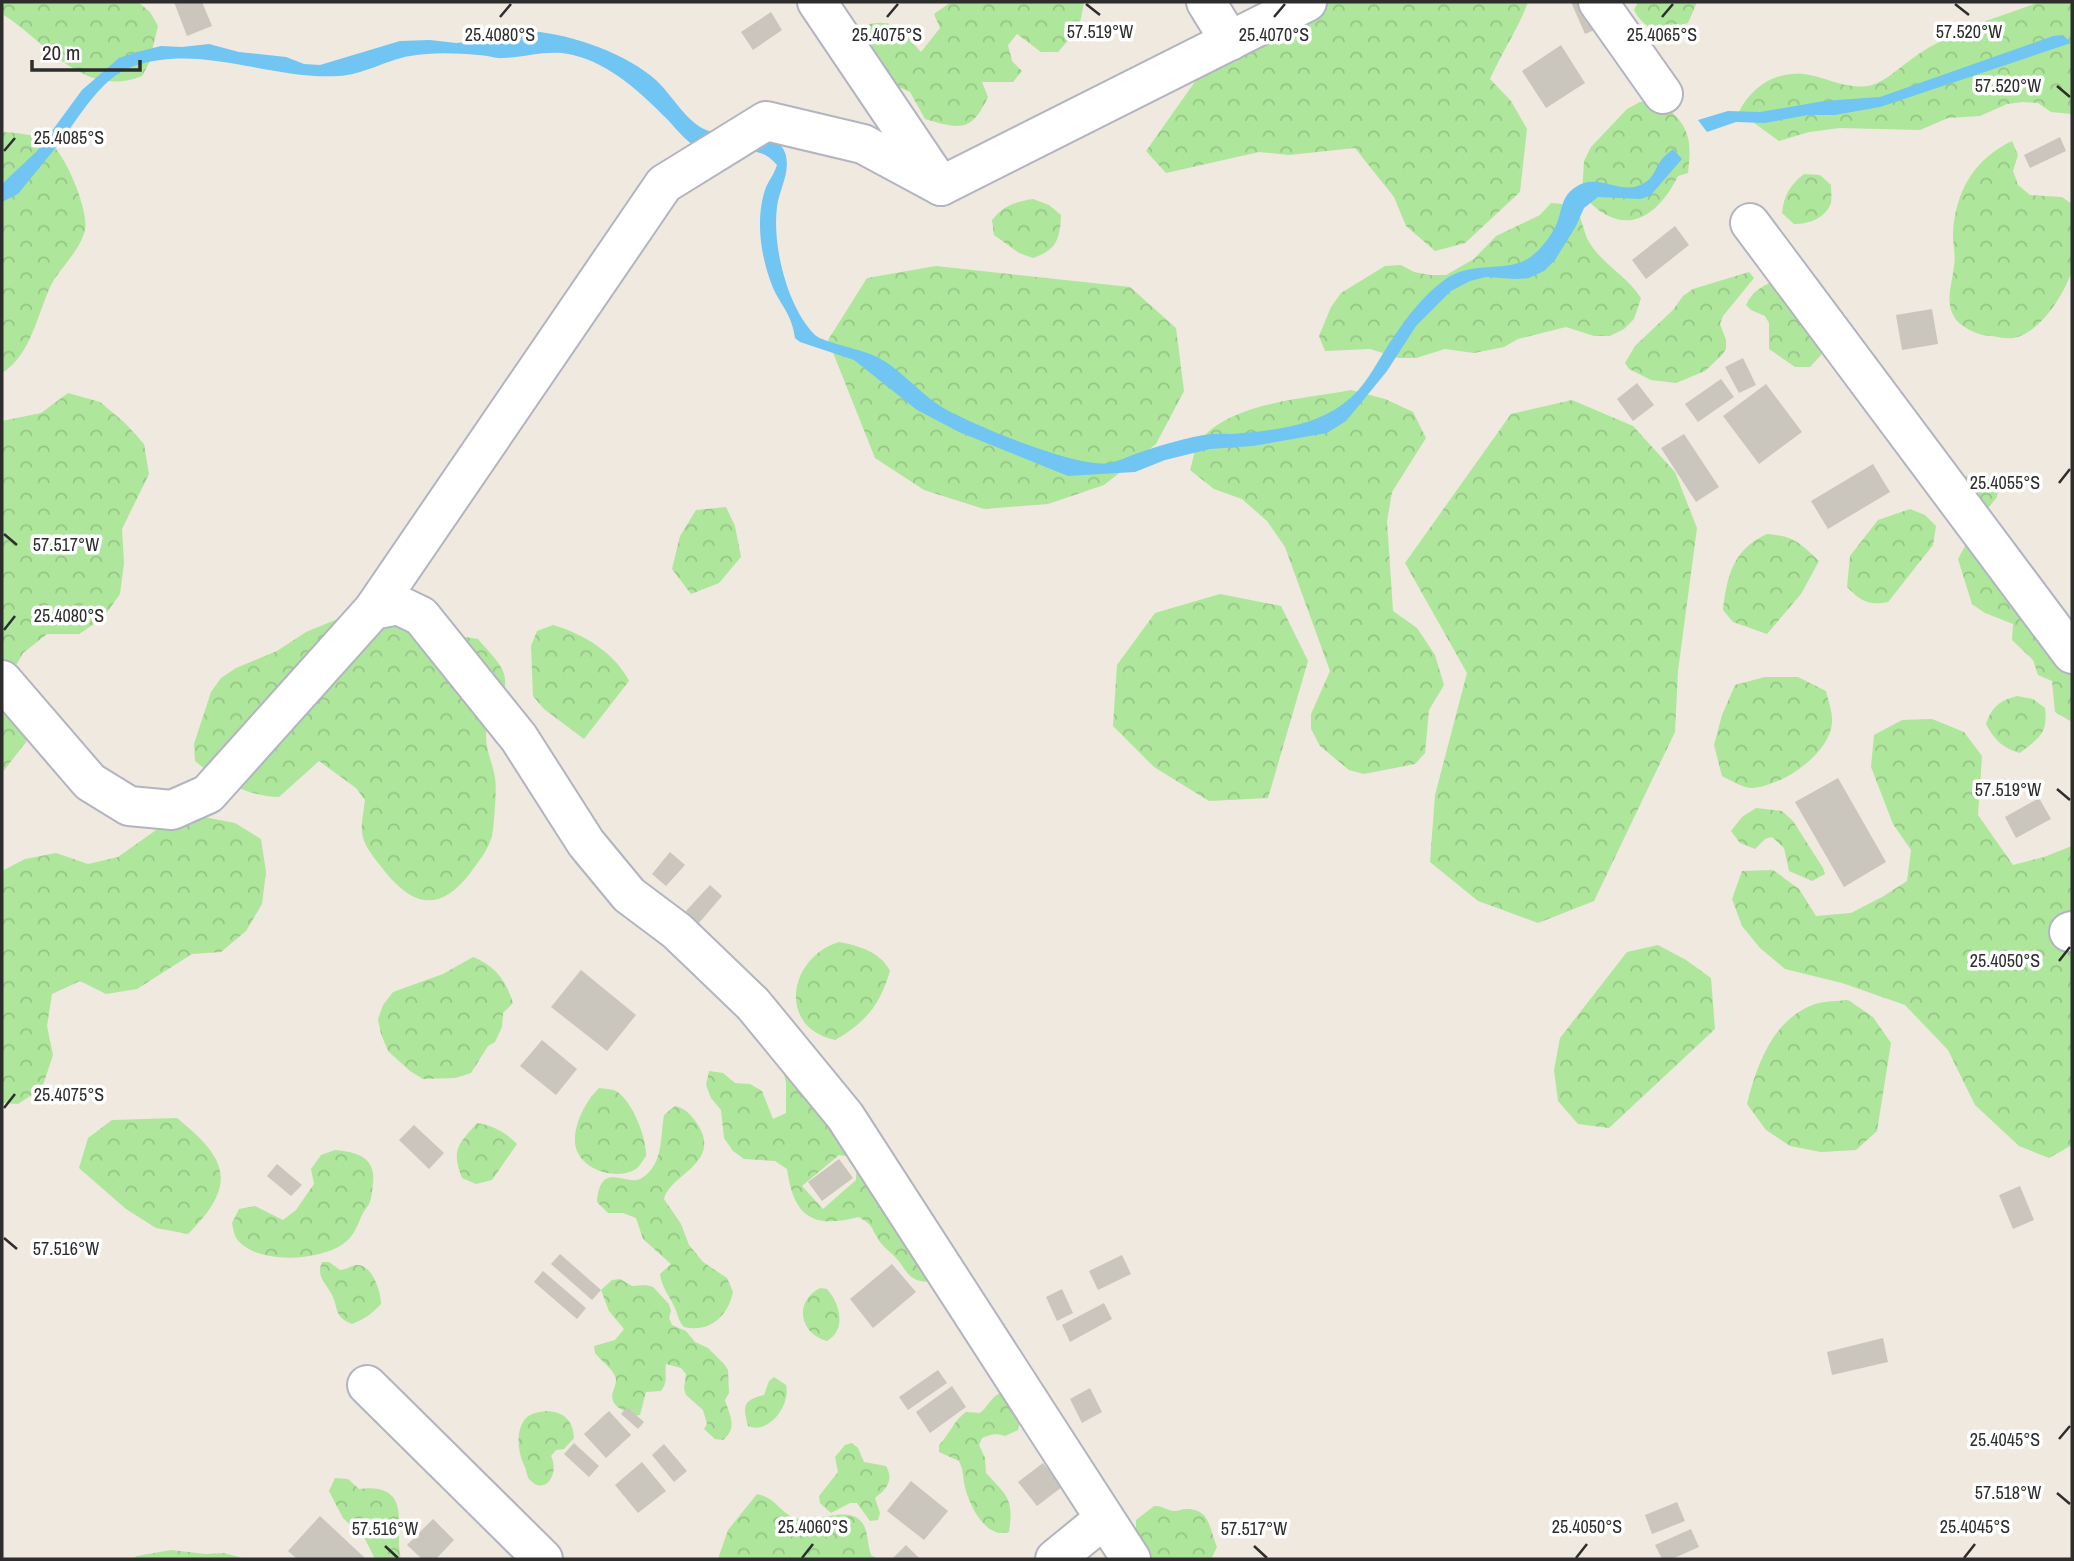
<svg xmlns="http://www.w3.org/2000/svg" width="2074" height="1561" font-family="'Archivo Narrow',sans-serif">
  <defs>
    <pattern id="forest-crowns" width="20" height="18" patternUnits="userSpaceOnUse" patternTransform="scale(1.75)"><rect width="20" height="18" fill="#aee69b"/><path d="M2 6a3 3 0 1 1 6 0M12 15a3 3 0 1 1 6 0" fill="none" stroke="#96c686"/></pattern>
  </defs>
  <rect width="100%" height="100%" fill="#efe9df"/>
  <g fill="url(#forest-crowns)" fill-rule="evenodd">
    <path d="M2 2H138L150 12 158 26 149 63 142 76C83 100 45 40 2 14Z"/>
    <path d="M951 2H1084L1079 28 1058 52H1041L1017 34 1008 45 1012 61 1022 71 1013 82H982L988 97C971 133 960 129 925 119L910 92 883 80 864 40 866 25C896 17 903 32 921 52L940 28 934 14Z"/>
    <path d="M1319 2H1528C1518 29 1502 52 1490 79L1511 101 1527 129 1520 192 1465 243 1435 251 1406 226 1394 197 1355 148 1289 155 1259 152 1166 173 1146 151 1223 42Z"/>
    <path d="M1638 2H1697L1688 23C1663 30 1648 36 1634 10Z"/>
    <path d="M2039 2H2072V114L2051 112 2038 103 2023 102 2007 104 1980 116 1948 118 1920 130 1840 128 1809 132 1779 141 1739 112C1751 87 1776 71 1804 74 1827 77 1848 91 1872 85 1886 81 1896 70 1908 62 1921 51 1938 42 1954 35 1981 21 2011 13 2039 2Z"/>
    <path d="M1656 100C1687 122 1693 134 1688 173L1678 176C1655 222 1620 239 1582 194L1584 161 1591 147 1627 109 1640 102Z"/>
    <path d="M2 132C16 133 36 134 49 142 66 154 89 211 85 230 79 253 61 266 51 285 37 315 31 355 2 373Z"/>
    <path d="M2012 141 2018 155 2013 171 2018 185 2030 195 2062 197 2072 204C2072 220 2074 260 2071 273 2064 295 2038 335 2013 338 2006 339 1999 337 1992 336 1980 336 1967 330 1958 322 1943 305 1952 286 1954 266 1956 256 1953 245 1953 234 1955 192 1974 159 2012 141Z"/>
    <path d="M1804 174 1820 175 1831 185C1831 190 1832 198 1831 203 1825 219 1808 224 1794 224L1782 213C1784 195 1790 185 1804 174Z"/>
    <path d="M1033 199 1049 205 1061 215C1060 240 1056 250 1033 258L1019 253 994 235 992 220C1004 205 1015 202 1033 199Z"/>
    <path d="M1551 203C1561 204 1568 203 1576 211 1583 219 1583 232 1589 242 1602 264 1627 276 1641 298L1634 319 1624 329 1610 336H1594L1566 327 1518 339 1504 347 1474 353 1445 349 1416 358H1399L1370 349 1325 351 1319 336 1331 307 1341 293 1385 266 1401 265 1414 272 1430 275H1446L1474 259 1496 236 1540 215Z"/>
    <path d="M936 266 1130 287 1176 328 1184 391 1156 444 1104 485 1048 504 984 509 924 490 875 458 828 340 867 278Z"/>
    <path d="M1809 270 1820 281 1823 350 1821 355 1810 367H1795L1769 349V323L1765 316 1751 310 1746 305C1756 281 1787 278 1809 270Z"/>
    <path d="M1749 272 1754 278 1723 316 1720 324 1726 340V349L1722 355 1705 371 1676 383 1651 380 1629 369 1625 363 1635 346 1673 310 1683 296 1693 289Z"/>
    <path d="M1351 390 1385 399 1413 412 1426 438 1392 492 1387 521 1393 611 1417 628 1435 655 1444 685 1429 710 1425 753 1415 764 1364 774 1349 770 1320 746 1311 729V714L1330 671 1285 547 1267 521 1242 499 1214 489 1190 470C1193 461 1195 446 1201 439 1234 402 1304 399 1351 390Z"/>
    <path d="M68 393 100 402 125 423 144 444 149 474 122 529 124 563 120 594 103 618 79 634H47L23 653 8 680 29 738 2 773V421L41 413Z"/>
    <path d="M1572 400 1633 426 1675 472 1697 528 1678 671 1675 732 1594 901 1538 923 1478 901 1430 862 1435 795 1467 673 1405 563 1511 414Z"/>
    <path d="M1952 475 1987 478 1999 486 1997 497 1978 521Z"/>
    <path d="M726 507 735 526 741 557 719 583 691 594 672 569 680 536 696 510Z"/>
    <path d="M1910 509 1925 515 1936 526 1933 545 1888 602C1868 606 1861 601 1847 587L1850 556 1878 520Z"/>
    <path d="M1767 534C1794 536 1800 543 1819 561L1801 594 1767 634 1733 622 1723 610C1727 576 1733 549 1767 534Z"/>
    <path d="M1981 540 2072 659V722L2055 712 2052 681 2038 675 2033 660 2012 640 2013 624 1985 613 1972 604 1958 559 1965 546Z"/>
    <path d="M1220 594 1281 606 1308 661 1268 798 1209 801 1154 767 1113 726 1117 665 1155 613Z"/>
    <path d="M340 618 478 639C499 664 516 674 497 707 492 716 486 725 486 736 486 751 493 764 495 778 497 788 494 825 492 836 488 850 479 861 471 872 437 917 409 904 379 864 372 855 363 844 362 832 361 822 364 810 365 800L356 788 319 761 279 797C250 797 217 780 195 761L194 744 211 692 221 678 236 668 277 651 306 632Z"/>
    <path d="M553 625C582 633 615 653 629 681L584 739 544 709 533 696 531 646 537 631Z"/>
    <path d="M1765 677H1798L1826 691C1828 700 1833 713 1832 723 1829 755 1782 786 1752 788 1743 788 1730 780 1722 776L1714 745 1722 715 1735 685Z"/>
    <path d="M2017 696 2033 699 2045 708C2048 735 2039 737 2020 753 2002 748 1995 740 1986 724 1992 707 1999 701 2017 696Z"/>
    <path d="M1932 719 1964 732 1982 756 1978 815 2013 865 2044 857 2072 846V1145L2049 1158 2019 1146 1975 1105 1948 1050 1905 1005 1842 983 1785 969 1760 948 1742 926 1732 899 1742 871 1773 870 1799 889 1816 916 1851 913 1882 897 1907 881 1911 850 1893 824 1871 767 1874 735 1902 720Z"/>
    <path d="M1756 808 1782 811 1793 821 1823 868 1825 874 1812 881 1789 871 1784 848 1772 837 1765 839 1755 849 1740 843 1731 831 1742 817Z"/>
    <path d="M204 817 235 823 261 839 266 872 262 904 246 931 221 952 192 954 137 989 106 994 80 981 52 994 47 1026 53 1055 42 1088 18 1104 2 1103V871L25 859 56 853 88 864 118 857 173 818Z"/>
    <path d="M839 942C860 946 880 952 890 971 880 1005 865 1023 835 1040 776 1027 789 957 839 942Z"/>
    <path d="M1658 945 1686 960 1711 978 1715 1029 1609 1128 1578 1124 1558 1101 1554 1070 1560 1038 1627 952Z"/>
    <path d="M473 957C495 966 506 980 513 1003L503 1013 502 1027 495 1042 488 1046 471 1073 455 1078 423 1079 410 1071 388 1051 381 1034 378 1019 383 1005 393 992 443 974Z"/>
    <path d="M1848 1000 1873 1017 1891 1043 1877 1131 1856 1150 1821 1152 1790 1146 1766 1130 1747 1104C1757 1064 1773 1019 1815 1004 1825 1001 1838 1001 1848 1000Z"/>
    <path d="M782 1053C812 1067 825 1098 836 1128L850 1132 857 1146 865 1175 876 1184 883 1194 894 1222C903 1224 914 1224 922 1228 945 1239 934 1266 926 1282 907 1280 907 1270 896 1258 890 1251 881 1246 877 1237 870 1225 872 1225 859 1217 812 1229 794 1217 787 1169L775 1161 744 1159 733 1151 724 1138 721 1110 711 1098 706 1085 709 1071 723 1073 735 1083 750 1084 762 1091 773 1119 786 1113V1082L782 1068ZM839 1155 857 1158 856 1180 823 1209 802 1186Z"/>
    <path d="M599 1088C604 1089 612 1089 616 1091 632 1100 647 1139 646 1156 643 1160 640 1166 636 1169 615 1182 576 1168 575 1142 574 1123 586 1101 599 1088Z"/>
    <path d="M675 1106C685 1108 690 1114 696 1122 725 1163 669 1174 664 1199L681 1224 689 1245 703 1262 727 1278 733 1292C728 1316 710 1333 684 1327 678 1321 678 1314 674 1306 669 1295 662 1288 660 1274L671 1264 643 1239 636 1218 623 1213H608L597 1202C600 1160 626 1186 640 1179 664 1166 660 1137 664 1115Z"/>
    <path d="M177 1118C229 1160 237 1185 188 1234L156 1228 126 1209 79 1168 88 1138 112 1120Z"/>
    <path d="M477 1123C494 1126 505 1132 517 1144L492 1180 476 1184 462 1178C451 1149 458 1145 477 1123Z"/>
    <path d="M335 1150C357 1152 376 1157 373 1183 372 1190 372 1198 369 1204 367 1207 365 1210 363 1213 357 1225 355 1236 343 1244 319 1261 256 1265 237 1239 234 1235 233 1228 232 1223L239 1209 255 1206 283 1220 296 1210 314 1184 311 1169 321 1155Z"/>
    <path d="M322 1262H329L340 1270C346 1270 350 1266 356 1265 372 1263 381 1292 381 1304 373 1313 363 1320 352 1324 333 1316 339 1308 331 1293 325 1282 316 1276 322 1262Z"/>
    <path d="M620 1279 632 1286 646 1285 653 1287 669 1304 671 1311 669 1318 672 1325 686 1331 695 1342 708 1348 724 1364 728 1370 729 1393 725 1400C730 1416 738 1428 723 1440L715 1439 704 1429 707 1424 703 1410 686 1395 684 1388 686 1374 681 1368 666 1364C664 1375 669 1381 661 1391L646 1392 640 1415 632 1416C627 1410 618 1410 614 1403 609 1394 616 1388 616 1380 616 1371 600 1360 595 1353L594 1346 615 1340 624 1329 609 1311 601 1290 612 1280Z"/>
    <path d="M820 1288 827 1289C840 1304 847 1329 827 1341 800 1334 793 1302 820 1288Z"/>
    <path d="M774 1377 786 1385C791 1405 769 1435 748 1426 743 1407 742 1400 764 1395L769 1381Z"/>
    <path d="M1000 1393 1007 1396 1020 1415 1018 1430 1005 1436C996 1433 991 1434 982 1438L979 1445 985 1458 986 1473C1007 1496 1014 1498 1009 1532 985 1540 968 1503 964 1483 963 1475 963 1469 959 1461L939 1452V1445C950 1434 954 1420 966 1412L980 1413C988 1407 990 1398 1000 1393Z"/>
    <path d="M546 1411C564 1412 573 1420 574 1438L564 1449 556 1450 551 1456C560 1474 545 1496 530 1480 526 1476 527 1470 524 1465 518 1452 515 1430 526 1418 531 1413 540 1412 546 1411Z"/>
    <path d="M852 1443 858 1448 864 1462 886 1466C894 1480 887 1489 875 1498L880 1513 878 1520 870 1521 857 1503H850L831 1513 820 1503 819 1496 838 1472 835 1457 845 1445Z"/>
    <path d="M335 1478 348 1479 359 1489C416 1482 393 1531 401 1559H375L365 1539 343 1518 329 1491Z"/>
    <path d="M757 1494C778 1499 777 1510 793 1517 814 1526 854 1500 865 1528 868 1536 868 1546 871 1555L878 1559H718L728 1530Z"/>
    <path d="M1154 1506C1162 1505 1167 1511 1175 1511 1179 1511 1182 1509 1186 1509 1211 1509 1209 1529 1217 1547L1211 1559H1131L1136 1535V1520Z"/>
    <path d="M171 1550 206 1554 224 1553 246 1559H133L137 1556Z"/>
  </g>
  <g fill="#70c5f3">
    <path d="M532 31C573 35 626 53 657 81 674 97 688 126 712 132 717 133 723 132 728 132 744 132 756 132 772 140 779 143 784 147 786 156 790 174 779 190 777 207 772 245 787 307 815 335 824 343 863 349 879 358 903 371 921 395 945 409 976 426 1076 468 1110 463 1119 461 1129 456 1138 453 1162 445 1187 437 1212 434 1222 433 1232 435 1242 433 1277 430 1315 425 1343 404 1366 388 1377 361 1393 338 1406 318 1424 295 1443 281 1472 259 1505 274 1529 258 1540 251 1552 235 1557 223 1562 211 1561 198 1573 189 1598 169 1621 198 1644 183 1654 178 1655 168 1662 159 1665 156 1669 152 1673 149L1682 159 1650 196 1640 199 1598 197 1584 208 1576 226 1555 260 1544 271 1529 278 1515 279 1486 277 1470 281 1451 291 1416 326 1387 371 1356 409 1346 421 1327 433 1253 446 1210 449 1165 460 1135 472 1068 476 959 432 917 410 854 360 800 342 795 338C792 315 782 307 773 288 761 258 755 221 765 190 768 181 774 175 777 165 753 137 731 162 704 151 689 145 678 131 668 120 641 93 611 64 573 55 549 49 528 57 504 58 496 59 487 55 478 55 456 53 432 52 410 56 386 60 363 75 338 76 269 80 202 43 134 66 101 77 81 115 61 141 47 159 32 176 18 194L2 202V184L38 150 82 90 119 58 137 52 161 46 182 47 209 44 239 52 286 57 304 64 320 65 400 41 430 40 456 43 502 39Z"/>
    <path d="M2063 35 2071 43 1880 107 1835 115H1808L1765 123 1736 122 1707 132 1698 120 1728 111 1760 112 1824 101 1880 97 2053 36Z"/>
  </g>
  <g fill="#cac6be">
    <path d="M174 2H202L212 26 187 36Z"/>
    <path d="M1571 2H1591L1601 27 1585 34Z"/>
    <path d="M771 12 782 30 753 50 741 32Z"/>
    <path d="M1561 45 1585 83 1546 108 1522 71Z"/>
    <path d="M2060 137 2066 151 2030 168 2024 155Z"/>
    <path d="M1675 226 1689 245 1646 279 1632 260Z"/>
    <path d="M1932 309 1938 344 1902 350 1896 315Z"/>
    <path d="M1743 358 1756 385 1739 393 1725 367Z"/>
    <path d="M1721 379 1734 397 1698 422 1685 404Z"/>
    <path d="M1637 383 1654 405 1633 421 1617 399Z"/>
    <path d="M1766 384 1802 432 1759 464 1723 416Z"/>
    <path d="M1684 434 1719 487 1696 502 1661 448Z"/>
    <path d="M1873 464 1890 492 1828 529 1811 501Z"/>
    <path d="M1838 778 1886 862 1844 887 1795 802Z"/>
    <path d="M2039 798 2051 819 2016 838 2005 817Z"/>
    <path d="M670 852 685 865 666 886 652 874Z"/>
    <path d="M710 885 722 896 699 923 685 912Z"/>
    <path d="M581 970 636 1015 607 1051 551 1007Z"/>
    <path d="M542 1040 577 1069 556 1095 520 1066Z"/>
    <path d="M414 1125 444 1153 429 1169 399 1140Z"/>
    <path d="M839 1159 853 1178 822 1201 808 1182Z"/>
    <path d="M277 1164 302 1185 291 1196 267 1176Z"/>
    <path d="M2020 1186 2034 1220 2013 1229 1999 1195Z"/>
    <path d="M560 1254 601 1290 592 1300 551 1264Z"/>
    <path d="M1122 1255 1131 1274 1098 1290 1089 1271Z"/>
    <path d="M892 1264 916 1292 873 1328 850 1299Z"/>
    <path d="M543 1271 586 1308 577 1319 534 1282Z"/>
    <path d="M1062 1289 1073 1313 1057 1321 1046 1297Z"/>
    <path d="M1104 1303 1112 1319 1070 1342 1062 1325Z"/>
    <path d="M1883 1338 1888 1362 1832 1375 1827 1352Z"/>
    <path d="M938 1370 947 1383 908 1410 899 1397Z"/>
    <path d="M952 1386 966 1407 930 1433 916 1412Z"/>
    <path d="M1090 1388 1102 1412 1082 1423 1070 1399Z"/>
    <path d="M627 1407 644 1422 638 1429 621 1414Z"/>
    <path d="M609 1411 631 1435 606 1458 584 1434Z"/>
    <path d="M574 1443 599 1466 589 1477 564 1454Z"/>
    <path d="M664 1444 687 1471 674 1482 652 1455Z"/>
    <path d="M642 1462 666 1491 638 1513 615 1485Z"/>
    <path d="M1043 1463 1062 1487 1037 1506 1018 1482Z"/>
    <path d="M911 1481 948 1511 924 1540 887 1511Z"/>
    <path d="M1677 1502 1685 1521 1652 1534 1645 1515Z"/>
    <path d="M320 1516 366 1559H297L288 1551Z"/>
    <path d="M433 1519 454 1540 436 1559H422L407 1545Z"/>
    <path d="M1691 1529 1699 1547 1672 1559H1662L1655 1545Z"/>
    <path d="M906 1545 920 1559H892Z"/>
  </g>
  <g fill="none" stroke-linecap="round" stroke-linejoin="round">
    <defs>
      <g id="minor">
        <path d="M817 2 939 183"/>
        <path d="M1206 2 1230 41"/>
        <path d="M1598 2 1663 94"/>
        <path d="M941 186 1307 2"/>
        <path d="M1750 223 2072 654"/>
        <path d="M373 610 664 184 766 121 863 144 941 186"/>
        <path d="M2 680 90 782 129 806 172 810 208 794 373 610 398 605 421 616 519 738 586 843 629 895 677 931 753 1004 845 1116 1131 1559"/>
        <path d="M2069 932 2072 931"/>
        <path d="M367 1385 543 1559"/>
        <path d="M1055 1559 1104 1519"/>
      </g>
    </defs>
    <use href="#minor" stroke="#b3b4c1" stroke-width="42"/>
    <use href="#minor" stroke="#fff" stroke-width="38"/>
  </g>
  <path fill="none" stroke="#2d2d2d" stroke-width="2.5" d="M1086 4 1100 15M1955 4 1969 15M500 17 511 4M887 17 898 4M1274 17 1285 4M1662 17 1673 4M2057 86 2070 97M4 151 15 138M2059 483 2070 469M4 534 17 545M4 630 15 616M2057 789 2070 800M2059 961 2070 947M4 1108 15 1094M4 1238 17 1249M2059 1439 2070 1426M2057 1493 2070 1504M385 1546 398 1558M1254 1546 1267 1558M802 1558 813 1544M1576 1558 1587 1544M1964 1558 1975 1544"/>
  <g font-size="18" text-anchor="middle" fill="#2d2d2d" stroke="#fff" stroke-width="7" stroke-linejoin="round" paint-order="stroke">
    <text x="1100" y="38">57.519°W</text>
    <text x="1969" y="38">57.520°W</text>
    <text x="500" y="41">25.4080°S</text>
    <text x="887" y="41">25.4075°S</text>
    <text x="1274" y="41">25.4070°S</text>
    <text x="1662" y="41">25.4065°S</text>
    <text x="2008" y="92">57.520°W</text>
    <text x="69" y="144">25.4085°S</text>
    <text x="2005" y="489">25.4055°S</text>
    <text x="66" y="551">57.517°W</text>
    <text x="69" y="622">25.4080°S</text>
    <text x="2008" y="796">57.519°W</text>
    <text x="2005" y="967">25.4050°S</text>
    <text x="69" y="1101">25.4075°S</text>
    <text x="66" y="1255">57.516°W</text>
    <text x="2005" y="1446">25.4045°S</text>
    <text x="2008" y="1499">57.518°W</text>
    <text x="813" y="1533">25.4060°S</text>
    <text x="1587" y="1533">25.4050°S</text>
    <text x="1975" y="1533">25.4045°S</text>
    <text x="385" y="1535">57.516°W</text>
    <text x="1254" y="1535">57.517°W</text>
  </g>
  <rect width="2074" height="1561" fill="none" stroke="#2d2d2d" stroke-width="7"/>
  <path d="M32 60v10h108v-10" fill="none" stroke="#2d2d2d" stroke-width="3.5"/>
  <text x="42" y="60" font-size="21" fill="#2d2d2d" stroke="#ffffff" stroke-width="5" paint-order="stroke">20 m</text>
</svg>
